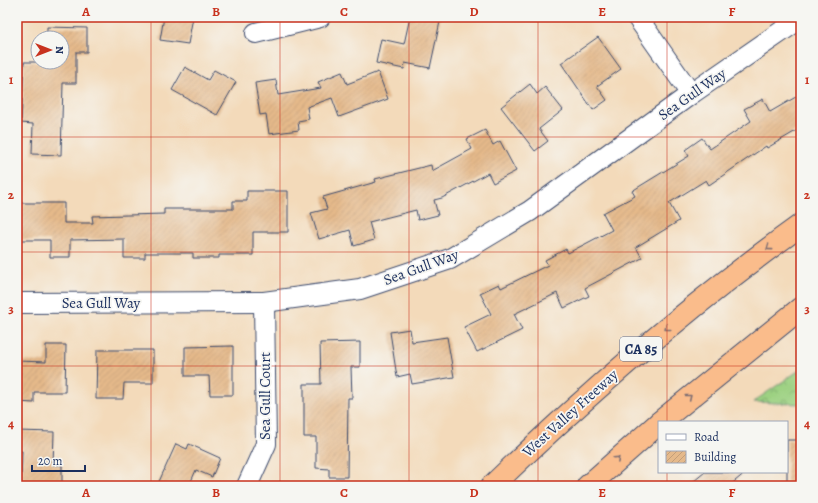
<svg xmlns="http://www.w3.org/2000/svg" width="818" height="503" font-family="Alegreya,serif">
  <defs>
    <pattern id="park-crowns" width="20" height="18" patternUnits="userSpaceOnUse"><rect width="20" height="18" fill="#9dd182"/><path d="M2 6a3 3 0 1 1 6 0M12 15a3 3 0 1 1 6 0" fill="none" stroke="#7faa6e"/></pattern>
    <pattern id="building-hatch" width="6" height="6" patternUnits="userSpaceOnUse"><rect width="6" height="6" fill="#e5b98a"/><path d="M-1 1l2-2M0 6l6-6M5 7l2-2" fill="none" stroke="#c49f7a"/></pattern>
  </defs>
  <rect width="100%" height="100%" fill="#f6f6f2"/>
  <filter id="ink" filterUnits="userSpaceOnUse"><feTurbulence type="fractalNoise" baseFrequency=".025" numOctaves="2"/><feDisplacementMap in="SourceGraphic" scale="8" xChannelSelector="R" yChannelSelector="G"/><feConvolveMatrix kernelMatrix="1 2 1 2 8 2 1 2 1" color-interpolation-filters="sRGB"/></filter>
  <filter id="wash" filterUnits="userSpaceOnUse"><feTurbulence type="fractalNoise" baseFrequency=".012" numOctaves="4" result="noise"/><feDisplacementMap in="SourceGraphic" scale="16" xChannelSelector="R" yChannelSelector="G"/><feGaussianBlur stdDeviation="0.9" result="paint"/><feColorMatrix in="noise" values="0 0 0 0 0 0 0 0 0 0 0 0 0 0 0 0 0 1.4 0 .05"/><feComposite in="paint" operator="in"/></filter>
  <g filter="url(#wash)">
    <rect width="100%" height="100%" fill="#f3daba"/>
    <path fill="url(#park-crowns)" stroke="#5c8070" d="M801 369V404L753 402Z"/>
    <g id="blocks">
      <g fill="url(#building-hatch)">
        <path d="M164 17H193L188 44 160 40Z"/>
        <path d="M410 17H441L430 68 405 63 404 69 376 63 381 39 404 44Z"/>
        <path d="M47 27 87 28V52H76V83H63L61 155 32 154 33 124 21 123 24 62H62V38H47Z"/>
        <path d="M598 37 621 69 597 86 607 100 593 110 561 63Z"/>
        <path d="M185 67 208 80 214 70 236 82 217 115 172 90Z"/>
        <path d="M342 72 347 84 378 72 388 99 339 117 332 98 307 107 309 119 298 121 299 130 269 134 266 114 260 115 255 83 276 80 278 95 321 88 318 82Z"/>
        <path d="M530 84 537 94 545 87 563 110 539 129 548 141 535 151 501 107Z"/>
        <path d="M801 94V128L767 148 766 146 709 185 706 180 669 203 679 221 636 247 642 258 585 288 589 296 564 308 557 293 514 314 522 330 477 352 464 327 491 314 480 293 499 284 501 288 548 265 545 260 566 249 568 253 612 230 603 213 635 196 632 191 689 156 685 150 702 138 710 149 751 121 744 109 763 99 770 112Z"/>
        <path d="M485 130 493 145 500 141 516 171 493 183 488 173 442 198 434 200 438 215 418 220 416 210 369 222 374 240 354 246 350 230 319 239 311 213 327 209 323 197 376 182 375 179 431 165 432 171 472 149 467 139Z"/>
        <path d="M247 191H288V232H253V255H219V258H193V253H145V258H124V239L70 240V257H50V240H19V203H64V223H93L92 216 164 214V209H233V201H247Z"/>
        <path d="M410 329 412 342 447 337 454 377 412 384 410 374 397 377 390 332Z"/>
        <path d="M360 342V367H351L352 398H348L347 477H329V469L316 468V437H304V384H321L320 343Z"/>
        <path d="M46 345H66L65 392H34V403L17 402V361L46 362Z"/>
        <path d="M233 346V395H210L209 376H185V347Z"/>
        <path d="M97 350H153V383H124L123 399H96Z"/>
        <path d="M17 431 54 432 53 465H62V486H21L22 451H17Z"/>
        <rect x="787" y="440" width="14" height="43"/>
        <path d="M176 444 187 449 189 444 220 458 212 477 196 470 189 486H157Z"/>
        <path d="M705 472H746L729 486H688Z"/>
      </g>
    </g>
  </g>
  <g filter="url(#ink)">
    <use href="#blocks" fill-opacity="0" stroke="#3b496c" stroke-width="1"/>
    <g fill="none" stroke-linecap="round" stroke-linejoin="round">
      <defs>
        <g id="street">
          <path d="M637 17 691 94"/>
          <path d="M256 33 320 17"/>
          <path d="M17 303 264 302 360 289 450 259 530 211 691 94 801 18"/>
          <path d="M247 486 266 444 264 302"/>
        </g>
        <g id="highway">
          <path d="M660 422 801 308"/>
          <path d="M492 486C589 392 691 304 801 225"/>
          <path d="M588 486 659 423"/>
        </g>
      </defs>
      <use href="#street" stroke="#3b496c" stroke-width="22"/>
      <use href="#highway" stroke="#3b496c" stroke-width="24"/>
      <use href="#street" stroke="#fff" stroke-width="20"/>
      <use href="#highway" stroke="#fabc8b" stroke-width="22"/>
    </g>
    <defs><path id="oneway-chevron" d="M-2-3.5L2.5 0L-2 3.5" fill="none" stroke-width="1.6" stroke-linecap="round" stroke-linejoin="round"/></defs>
    <g stroke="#7f6e72">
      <use href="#oneway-chevron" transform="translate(769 248) rotate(144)"/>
      <use href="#oneway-chevron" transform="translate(667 328) rotate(141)"/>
      <use href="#oneway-chevron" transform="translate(689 397) rotate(-39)"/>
      <use href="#oneway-chevron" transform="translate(617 459) rotate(-43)"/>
    </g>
  </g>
  <path fill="none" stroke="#c8321e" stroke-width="1" stroke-opacity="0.55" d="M151 17V486M280 17V486M409 17V486M538 17V486M667 17V422M17 137H801M17 252H801M17 366H801M667 472V486"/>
  <g text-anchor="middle" stroke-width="3.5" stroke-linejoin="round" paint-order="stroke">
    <rect fill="#f6f6f2" stroke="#5d6b8a" stroke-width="1" x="620" y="337" width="42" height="24" rx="3"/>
    <g font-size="14" font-weight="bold" fill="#1b2f5e">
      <text x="641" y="354">CA 85</text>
    </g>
    <g font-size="15" fill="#1b2f5e" stroke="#f6f6f2">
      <text transform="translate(692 94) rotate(-35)" y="5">Sea Gull Way</text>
      <text transform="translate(421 267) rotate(-20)" y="5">Sea Gull Way</text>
      <text x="101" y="308">Sea Gull Way</text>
      <text transform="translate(265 396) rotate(-90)" y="5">Sea Gull Court</text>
      <text transform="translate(570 413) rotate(-42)" y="5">West Valley Freeway</text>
    </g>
  </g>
  <rect width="818" height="503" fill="none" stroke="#f6f6f2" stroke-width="44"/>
  <rect x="658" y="421" width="130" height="52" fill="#f6f6f2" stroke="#9ea6b7"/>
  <rect x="666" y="434" width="20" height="6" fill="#ffffff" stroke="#9ea6b7"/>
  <text x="694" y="441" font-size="12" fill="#1b2f5e">Road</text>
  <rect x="666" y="451" width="20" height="12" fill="url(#building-hatch)" stroke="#9ea6b7"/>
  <text x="694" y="461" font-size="12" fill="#1b2f5e">Building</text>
  <g transform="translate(50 50) rotate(90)"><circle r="19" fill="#f6f6f2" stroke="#9ea6b7"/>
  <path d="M0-3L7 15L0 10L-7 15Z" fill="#c8321e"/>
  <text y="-6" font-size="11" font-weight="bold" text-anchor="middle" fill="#1b2f5e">N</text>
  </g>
  <path d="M32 465v6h53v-6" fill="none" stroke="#1b2f5e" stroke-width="2"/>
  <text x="38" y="465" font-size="12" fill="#1b2f5e" stroke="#f6f6f2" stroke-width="3" paint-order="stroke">20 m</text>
  <rect x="22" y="22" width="774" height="459" fill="none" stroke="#c8321e" stroke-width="1.5"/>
  <g font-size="13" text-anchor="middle" font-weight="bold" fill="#c8321e">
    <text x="86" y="16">A</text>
    <text x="216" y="16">B</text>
    <text x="344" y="16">C</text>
    <text x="474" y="16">D</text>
    <text x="602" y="16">E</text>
    <text x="732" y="16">F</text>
    <text x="11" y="84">1</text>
    <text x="807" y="84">1</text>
    <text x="11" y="199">2</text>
    <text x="807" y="199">2</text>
    <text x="11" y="313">3</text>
    <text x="807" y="313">3</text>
    <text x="11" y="428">4</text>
    <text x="807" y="428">4</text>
    <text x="86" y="497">A</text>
    <text x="216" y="497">B</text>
    <text x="344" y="497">C</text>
    <text x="474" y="497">D</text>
    <text x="602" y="497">E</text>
    <text x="732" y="497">F</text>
  </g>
</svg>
